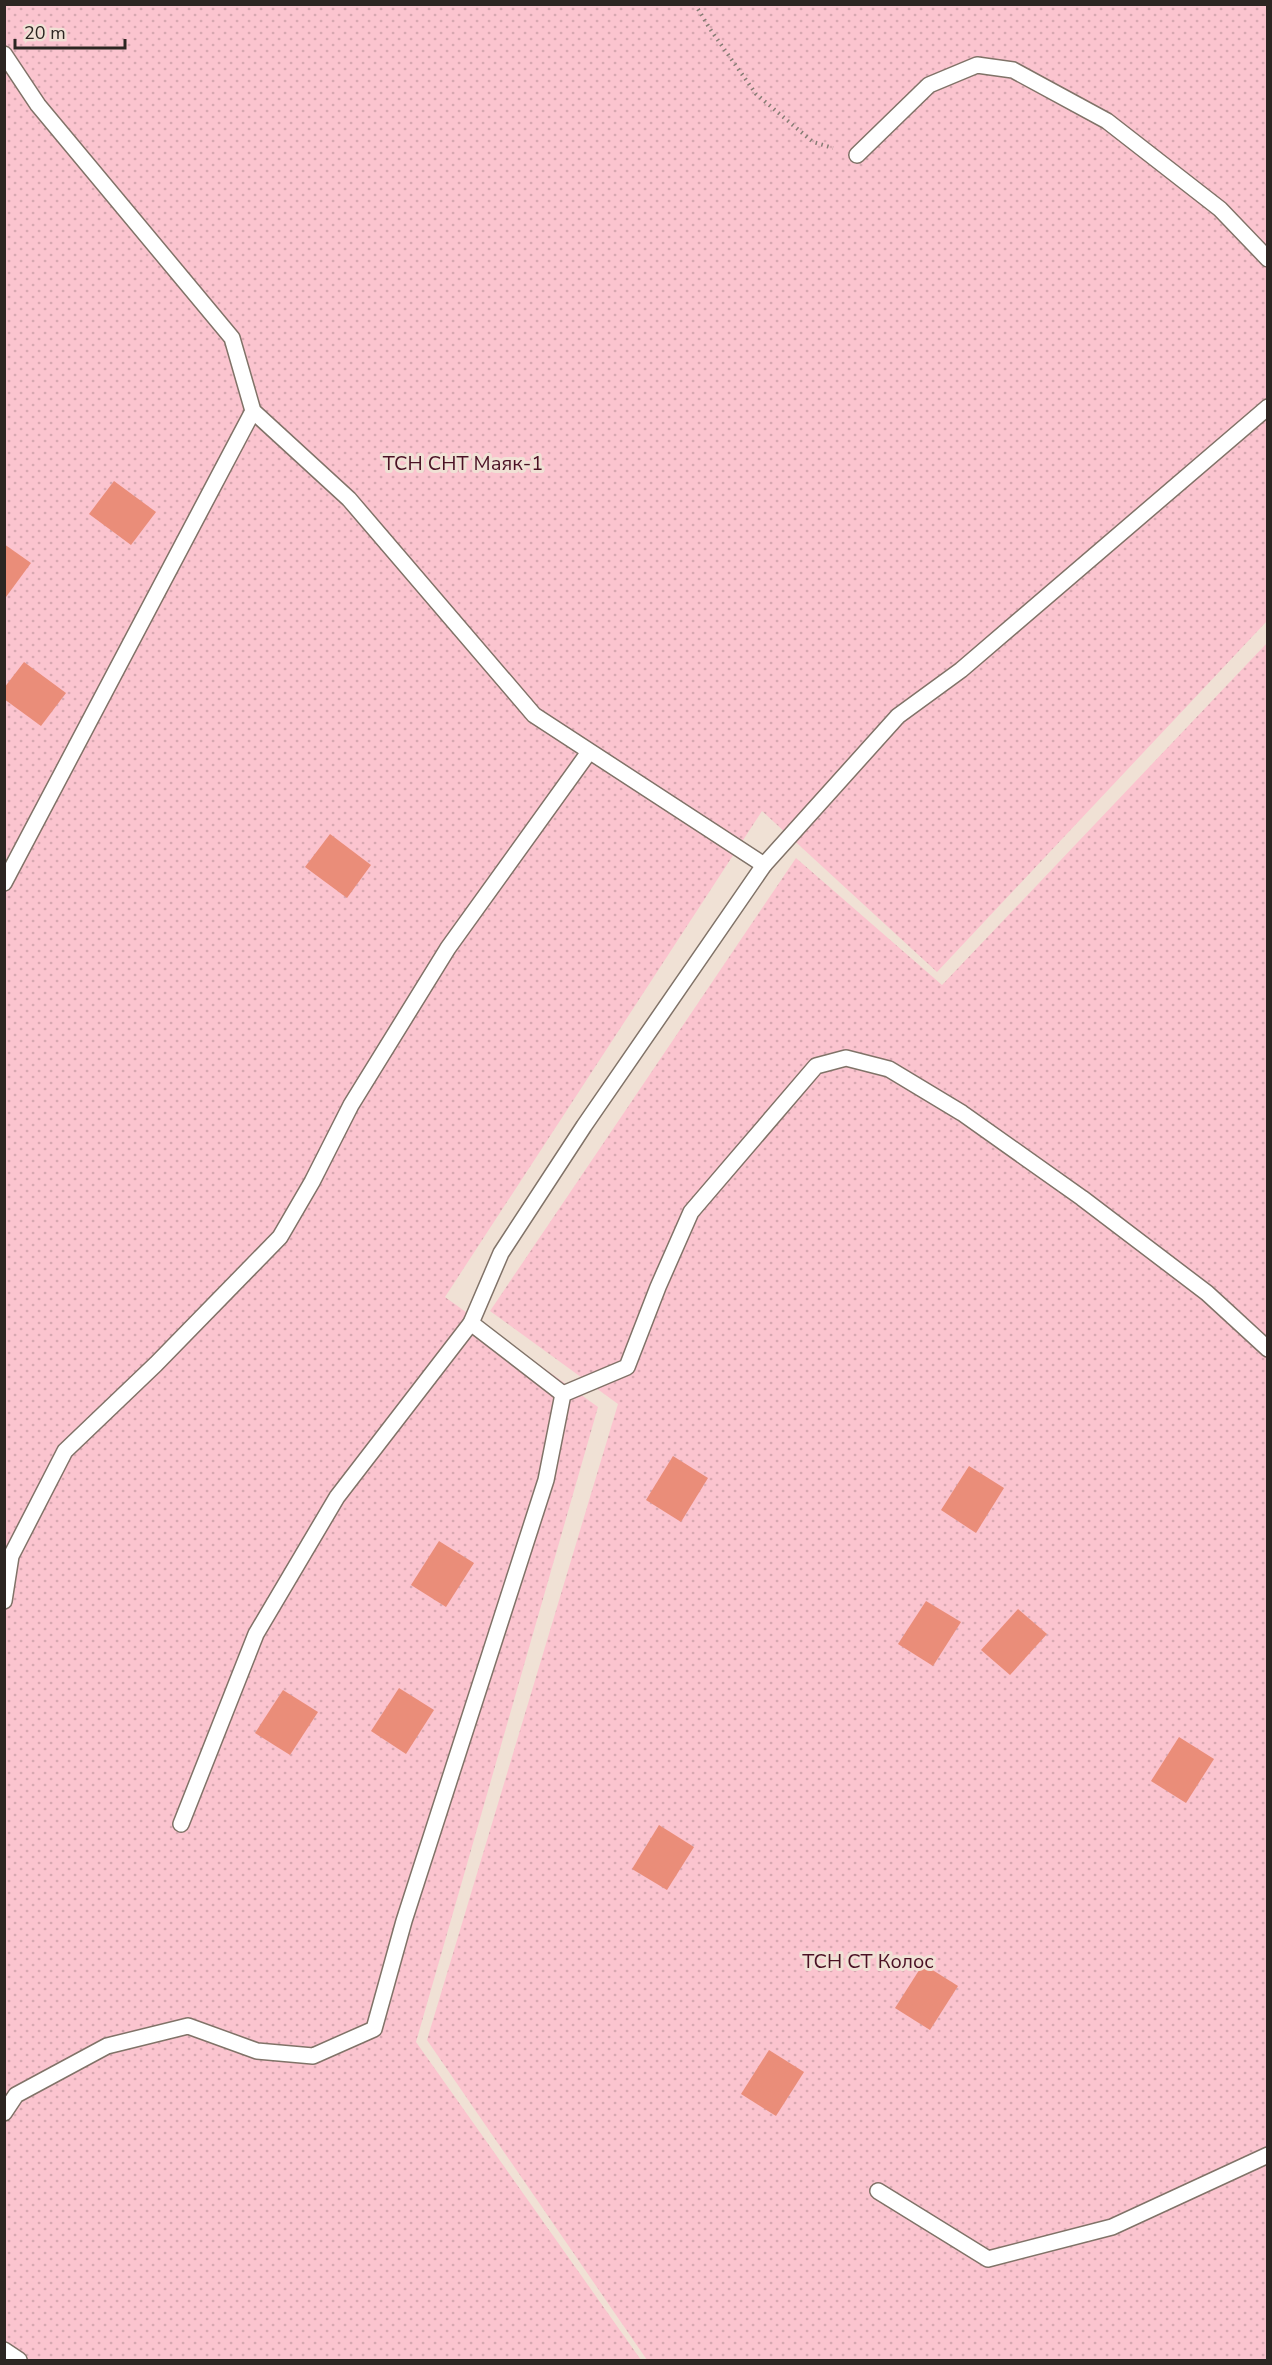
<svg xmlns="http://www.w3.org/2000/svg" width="1272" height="2365" font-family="'Nunito Sans',sans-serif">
  <defs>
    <pattern id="park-dots" width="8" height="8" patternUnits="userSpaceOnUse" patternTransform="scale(1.5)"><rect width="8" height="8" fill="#fbc4cf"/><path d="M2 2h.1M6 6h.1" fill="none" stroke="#d7a8b1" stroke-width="1.8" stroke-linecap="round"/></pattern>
  </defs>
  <rect width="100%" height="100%" fill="#f0e1d5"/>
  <g fill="url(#park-dots)">
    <path d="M5 5H1267V621L937 972 762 811 445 1297 598 1407 416 2042 641 2360H5Z"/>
    <path d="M1267 643V2360H647L427 2040 618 1404 490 1311 796 858 942 985Z"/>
  </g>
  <g fill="#ea8d79">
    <path d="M114 481 156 512 131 545 89 514Z"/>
    <path d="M4 544 31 563 6 597 4 596Z"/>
    <path d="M24 662 66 693 41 726 4 699V688Z"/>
    <path d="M330 834 371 865 347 898 305 867Z"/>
    <path d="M673 1456 708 1478 681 1522 646 1500Z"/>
    <path d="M969 1466 1004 1488 976 1533 941 1510Z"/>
    <path d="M439 1541 474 1563 446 1607 411 1585Z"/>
    <path d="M926 1601 961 1622 933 1666 898 1644Z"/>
    <path d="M1018 1609 1047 1634 1010 1675 981 1650Z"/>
    <path d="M399 1688 434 1710 406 1754 371 1731Z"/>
    <path d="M283 1690 318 1712 290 1755 255 1733Z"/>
    <path d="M1179 1737 1214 1759 1186 1803 1151 1781Z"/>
    <path d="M659 1825 694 1847 667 1890 632 1869Z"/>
    <path d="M923 1964 958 1986 930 2030 895 2008Z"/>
    <path d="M769 2050 804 2072 776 2116 741 2094Z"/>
  </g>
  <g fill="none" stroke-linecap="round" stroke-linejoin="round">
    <defs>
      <g id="lane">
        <path d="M4 54 38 105 232 338 253 411 349 499 534 715 764 865"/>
        <path d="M857 155 929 85 977 65 1013 70 1107 121 1220 209 1268 259"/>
        <path d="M4 883 253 411"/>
        <path d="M471 1323 563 1394"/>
        <path d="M4 1601 11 1556 65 1451 156 1364 280 1237 312 1182 351 1105 448 948 589 752"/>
        <path d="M181 1824 256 1634 337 1497 471 1323 501 1253 584 1126 764 865 898 716 961 670 1268 407"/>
        <path d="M4 2113 16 2095 107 2046 188 2026 257 2051 313 2056 374 2029 404 1921 546 1480 563 1394 627 1367 658 1287 691 1212 816 1066 846 1058 889 1069 962 1113 1082 1198 1207 1293 1268 1349"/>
        <path d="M878 2191 988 2259 1112 2227 1268 2155"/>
        <path d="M4 2350 19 2360"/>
      </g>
    </defs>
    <use href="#lane" stroke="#807368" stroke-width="18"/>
    <path stroke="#867c74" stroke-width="4" stroke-dasharray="1.5 4.5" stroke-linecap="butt" d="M695 4 710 29 756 94 813 142 833 148"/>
    <use href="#lane" stroke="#fff" stroke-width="15"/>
  </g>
  <g text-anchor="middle" stroke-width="6" stroke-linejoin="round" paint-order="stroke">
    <g font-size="20" fill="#4a1024" stroke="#f0e1d5">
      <text x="463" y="470">ТСН СНТ Маяк-1</text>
      <text x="868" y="1968">ТСН СТ Колос</text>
    </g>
  </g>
  <rect width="1272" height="2365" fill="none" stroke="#2c2622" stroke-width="12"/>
  <path d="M15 39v9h110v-9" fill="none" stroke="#2c2622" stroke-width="3"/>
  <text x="24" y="39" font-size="18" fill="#2c2622" stroke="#f0e1d5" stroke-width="4.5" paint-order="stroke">20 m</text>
</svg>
